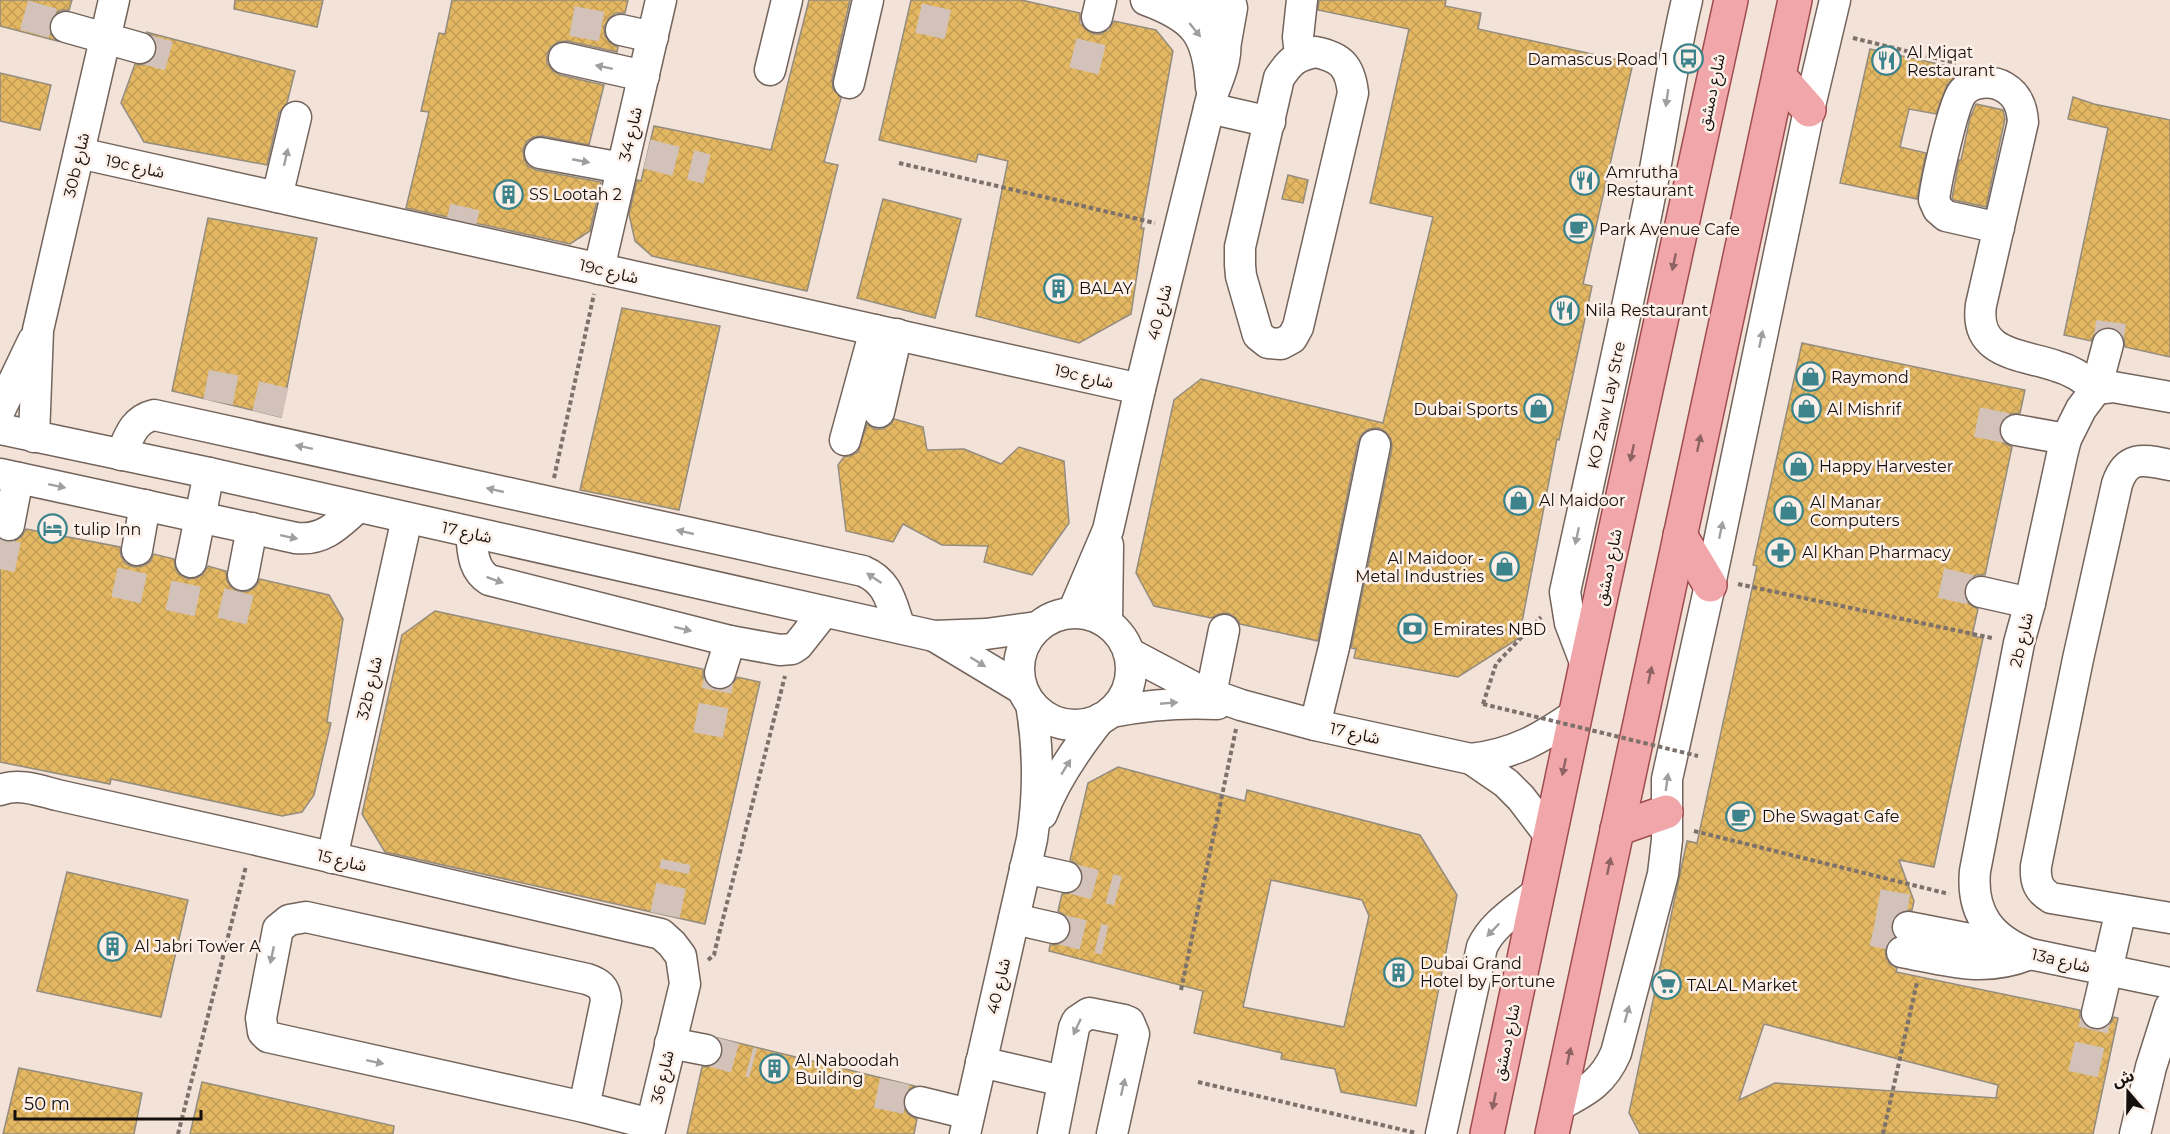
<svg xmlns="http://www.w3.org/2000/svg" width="2170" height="1134" font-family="Montserrat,'Noto Sans Arabic',sans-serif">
  <defs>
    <pattern id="building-cross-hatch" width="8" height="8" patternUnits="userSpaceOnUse" patternTransform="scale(1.5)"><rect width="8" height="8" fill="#e4b863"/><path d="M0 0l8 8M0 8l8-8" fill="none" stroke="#c39d55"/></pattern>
  </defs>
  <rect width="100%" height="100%" fill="#f3e2d8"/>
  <g fill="url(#building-cross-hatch)" stroke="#948c7e" stroke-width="1.5" fill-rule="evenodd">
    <path d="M0 0H72L69 10H61L54 14 50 22 49 32 57 41 0 26Z"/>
    <path d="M235 0H323L317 27 234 9Z"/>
    <path d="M452 0H628L625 13H616L609 18 604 27 605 36 610 43 618 47 617 52 567 41 558 42 551 47 547 54V63L553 71 560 75 604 85 589 145 543 136 534 137 527 141 523 149 524 159 528 166 536 170 601 182 590 231 570 244 406 208 429 112 421 111 439 33 445 34Z"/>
    <path d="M809 0H850L832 80 833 89 841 98 824 162 838 165 807 291 652 256 635 241 629 214 637 180 641 181 654 126 771 150Z"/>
    <path d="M911 0H1021L1080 13V21L1085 29 1094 34H1101L1109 29 1114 21 1156 30 1173 51 1141 228H1144L1131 314 1079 343 976 316 1008 161 978 154 976 162 879 140Z"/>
    <path d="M1319 0H1446L1445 6 1481 13 1478 29 1633 63 1583 284 1592 286 1559 440 1557 439 1519 638 1458 677 1354 658 1356 649 1351 648 1392 448 1391 439 1386 432 1379 428 1369 429 1362 434 1358 442 1318 641 1240 624 1236 618 1228 613 1219 614 1211 618 1154 606 1136 573 1174 400 1201 379 1383 423 1433 217 1370 203 1409 29 1318 10Z"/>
    <path d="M146 32 295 71 287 103 279 113 267 165 144 142 121 103 135 64 145 65 152 60 156 53 157 43 153 36Z"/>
    <path d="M1870 49 1961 69 1960 72 1947 85 1936 114 1909 109 1900 147 1926 153 1917 199 1840 183Z"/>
    <path d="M0 73 51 85 40 130 0 121Z"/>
    <path d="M2073 97 2094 104 2170 120V357L2125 347 2124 339 2121 332 2112 327 2103 328 2096 331 2091 341 2064 335 2108 128 2068 119Z"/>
    <path d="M1976 104 2003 110 2005 119 1986 207 1954 200 1952 198 1959 160H1961L1970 118Z"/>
    <path d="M1288 175 1308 180 1303 203 1282 199Z"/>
    <path d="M883 199 961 219 935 318 857 298Z"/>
    <path d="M208 218 317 238 281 417 172 391Z"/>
    <path d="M622 308 720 326 679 510 580 490Z"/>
    <path d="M1802 343 2025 390 2020 413 2010 414 2003 419 1999 426 2000 436 2004 443 2012 447 1985 575H1976L1969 580 1964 589 1965 598 1969 604 1978 609 1972 636 1983 638 1934 867 1899 860 1914 901 1912 910 1902 911 1895 916 1891 924 1892 932 1894 937 1889 941 1885 948 1886 957 1890 964 1897 968 1896 972 2080 1010V1017L2085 1025 2093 1030 2103 1029 2110 1024 2114 1017 2118 1018 2093 1134H1640L1629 1113 1687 841 1697 843 1757 566 1753 565ZM1764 1024 1998 1085 1996 1098 1775 1083 1739 1100Z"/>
    <path d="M894 419 923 427 927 450 964 449 1001 464 1019 447 1064 461 1069 523 1032 575 984 562 988 546 942 545 903 524 893 542 846 531 838 465 844 457 850 456 858 452 867 424 875 429H883L891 424Z"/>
    <path d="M26 529 120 547 121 556 125 563 133 567 143 566 150 562 154 554 174 559 175 567 179 574 188 579 197 578 203 574 208 566 226 571 227 581 232 588 239 592 249 591 256 586 260 579 329 595 343 619 327 722 331 723 314 795 302 812 282 816 111 779 110 784 0 762V539L6 542 15 541 22 536Z"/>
    <path d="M435 611 703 669V677L707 684 715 690H724L731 686 737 677 760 682 705 924 385 852 362 814 402 635Z"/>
    <path d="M1118 767 1245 801 1247 790 1420 835 1457 895 1416 1106 1341 1092 1335 1069 1281 1059 1282 1053 1194 1033 1203 991 1049 951 1050 945 1060 944 1067 939 1071 932 1070 922 1066 916 1058 911 1062 894 1072 893 1079 888 1083 881 1082 871 1077 864 1070 860 1088 783ZM1271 880 1362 900 1369 916 1344 1027 1243 1007Z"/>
    <path d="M67 872 188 900 161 1017 37 991Z"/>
    <path d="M718 1038 915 1086 907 1091 903 1098V1106L908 1114 917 1119 914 1134H687L702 1067 712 1066 719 1061 723 1054 722 1045Z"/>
    <path d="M19 1068 142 1093 134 1134H3Z"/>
    <path d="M202 1082 394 1126 393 1134H190Z"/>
  </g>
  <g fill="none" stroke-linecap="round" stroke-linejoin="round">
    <g stroke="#d2c2ba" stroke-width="30" stroke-dasharray="30 15" stroke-linecap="butt">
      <path d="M24 15 66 27"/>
      <path d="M572 21 621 30"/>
      <path d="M930 36 938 0"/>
      <path d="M140 48 173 57"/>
      <path d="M1084 71 1097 17"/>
      <path d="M647 154 707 169"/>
      <path d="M461 224 465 207"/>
      <path d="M2108 344 2111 322"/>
      <path d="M218 402 224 371"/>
      <path d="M267 414 275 380"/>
      <path d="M1977 422 2016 430"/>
      <path d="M0 569 9 525"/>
      <path d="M1941 583 1981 592"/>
      <path d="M126 600 137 550"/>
      <path d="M180 613 191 562"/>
      <path d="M232 621 243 575"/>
      <path d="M708 735 720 673"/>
      <path d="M1066 877 1118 891"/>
      <path d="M1878 904 1912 910"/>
      <path d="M665 915 676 862"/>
      <path d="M1054 928 1105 940"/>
      <path d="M1873 931 1905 938"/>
      <path d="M706 1050 753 1063"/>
      <path d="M2083 1074 2097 1013"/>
      <path d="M877 1093 920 1102"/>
    </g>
    <defs>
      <g id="minor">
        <path d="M1146 0C1195 18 1208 34 1211 87"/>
        <path d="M1097 17 1101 0"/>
        <path d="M66 27 140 48"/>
        <path d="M621 30 653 37"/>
        <path d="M1226 42 1232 8 1230 0"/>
        <path d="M1315 52C1341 57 1350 66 1353 93L1298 327 1292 338 1281 344 1268 343 1258 335 1241 276 1240 265V247L1279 78C1290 61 1296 56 1315 52Z"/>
        <path d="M1300 55 1298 37 1302 0"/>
        <path d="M564 58 644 76"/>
        <path d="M770 70 787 0"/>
        <path d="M849 83 868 0"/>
        <path d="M1209 108 1270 122"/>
        <path d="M79 153 1140 389"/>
        <path d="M540 153 622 168"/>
        <path d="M277 197 296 117"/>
        <path d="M1999 228 1946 216 1938 209 1934 200C1936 182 1953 105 1962 93 1971 81 1992 80 2004 87 2018 95 2022 107 2023 122L1981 305C1974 355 2021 354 2056 366 2071 370 2085 379 2096 389"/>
        <path d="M599 269 661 0"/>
        <path d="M2108 344 2096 389 2081 409 2066 439 2062 455 2030 603 2019 643 1975 871C1971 914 1991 939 2030 954L2170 983"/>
        <path d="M2096 389 2113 387 2170 397"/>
        <path d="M0 410 33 341"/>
        <path d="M879 412 897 334"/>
        <path d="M0 429 209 473 934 636 986 634 1037 627"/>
        <path d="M2016 430 2066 439"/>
        <path d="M34 437 38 330 114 0"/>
        <path d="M845 440 875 330"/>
        <path d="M121 455C129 437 133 420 154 415L863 571C889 582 891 603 900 628"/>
        <path d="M2170 465C2145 460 2127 454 2117 484L2078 659 2036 866C2035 881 2038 890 2051 898L2170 918"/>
        <path d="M0 474 296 538C324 541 339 524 358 507"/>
        <path d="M9 525 18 478"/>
        <path d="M471 533C473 551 472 569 489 580L730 641 780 650 792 649 798 645 824 612"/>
        <path d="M137 550 145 505"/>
        <path d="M191 562 209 473"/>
        <path d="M243 575 252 528"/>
        <path d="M1981 592 2030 603"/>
        <path d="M1073 612 1108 530 1140 389 1212 96C1216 84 1222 72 1224 60 1230 32 1215 7 1187 0"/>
        <circle cx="1075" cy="669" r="56"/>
        <path d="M1107 623 1108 545"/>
        <path d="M934 636 1022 689"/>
        <path d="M1129 653 1199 690 1241 705 1315 725 1471 759 1506 783 1521 798 1550 836"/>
        <path d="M1586 665 1570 623 1565 592C1593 463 1622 335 1648 206 1662 137 1671 68 1687 0"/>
        <path d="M720 673 730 641"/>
        <path d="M1211 694 1224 630"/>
        <path d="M1111 712C1147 705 1180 702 1217 704"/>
        <path d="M1315 725 1334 647 1375 445"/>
        <path d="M1471 759C1514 754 1540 739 1576 714"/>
        <path d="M0 790C19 783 38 790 57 795L253 839 661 934 672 944 681 956 685 984 649 1134"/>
        <path d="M1042 814C1055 779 1077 748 1100 719"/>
        <path d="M332 858 407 518"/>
        <path d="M1025 868 1066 877"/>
        <path d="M1014 919 1054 928"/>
        <path d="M1908 927 1975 940 2000 939"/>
        <path d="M1902 952C1949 961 1984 973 2030 954"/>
        <path d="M2097 1013 2121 910"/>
        <path d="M670 1043 706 1050"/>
        <path d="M981 1062 1063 1081"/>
        <path d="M920 1102 969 1114"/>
        <path d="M1558 1106C1586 1091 1603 1083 1616 1053L1663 874 1667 840V779L1710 585 1809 110 1835 0"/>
        <path d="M584 1107 606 1001C605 987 599 983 587 979L306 917 289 920 278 929 261 1018 263 1032 268 1037 584 1107 651 1124"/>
        <path d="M965 1134 1032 839C1039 793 1039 750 1031 704"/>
        <path d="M1053 1134 1074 1028 1077 1021 1089 1013 1124 1020 1129 1022 1134 1034 1112 1134"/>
        <path d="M1441 1134 1482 947C1493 923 1518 909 1538 892"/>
        <path d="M2135 1134 2151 1067 2170 1007"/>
      </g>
      <g id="major">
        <path d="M1779 76 1809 110"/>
        <path d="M1680 535 1710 585"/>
        <path d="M1617 829 1666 812"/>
        <path d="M1487 1134 1586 665 1731 0"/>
        <path d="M1552 1134 1795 0"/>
      </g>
    </defs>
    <use href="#minor" stroke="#73645c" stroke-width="33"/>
    <use href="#major" stroke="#9e4c4e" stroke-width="36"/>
    <g stroke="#7c716b" stroke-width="4" stroke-dasharray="4.5 3" stroke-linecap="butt">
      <path d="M1853 38 1956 63"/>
      <path d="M899 163 1155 223"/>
      <path d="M554 478 594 294"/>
      <path d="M1738 584 1992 638"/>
      <path d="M1483 704 1496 664 1541 617"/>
      <path d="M1694 831 1949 894"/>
      <path d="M708 960 714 955 716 946 785 676"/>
      <path d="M1181 990 1236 729"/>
      <path d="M1198 1082 1416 1133"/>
      <path d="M178 1134 246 866"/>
      <path d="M1883 1134 1917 982"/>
    </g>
    <use href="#minor" stroke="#fff" stroke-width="30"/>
    <use href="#major" stroke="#f1a7aa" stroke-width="33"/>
    <path stroke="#7c716b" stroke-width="4" stroke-dasharray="4.5 3" stroke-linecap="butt" d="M1483 704 1698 756"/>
  </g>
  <defs><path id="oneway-solid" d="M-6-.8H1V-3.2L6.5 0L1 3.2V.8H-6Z" transform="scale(1.5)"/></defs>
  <g fill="#a19f9e">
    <use href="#oneway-solid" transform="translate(1195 30) rotate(51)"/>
    <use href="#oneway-solid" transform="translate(604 67) rotate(-168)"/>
    <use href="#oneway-solid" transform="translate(1667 98) rotate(98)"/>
    <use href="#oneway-solid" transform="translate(286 157) rotate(-77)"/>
    <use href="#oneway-solid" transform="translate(581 161) rotate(11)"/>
    <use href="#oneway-solid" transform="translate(1761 339) rotate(-78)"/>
    <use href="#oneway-solid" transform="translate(304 447) rotate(-168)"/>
    <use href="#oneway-solid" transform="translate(57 486) rotate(12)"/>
    <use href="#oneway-solid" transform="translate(495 490) rotate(-167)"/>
    <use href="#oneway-solid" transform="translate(1721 530) rotate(-78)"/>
    <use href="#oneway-solid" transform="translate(685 532) rotate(-167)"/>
    <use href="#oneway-solid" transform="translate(1577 536) rotate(102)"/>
    <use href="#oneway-solid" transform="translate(289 537) rotate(12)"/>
    <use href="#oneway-solid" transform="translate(874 578) rotate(-146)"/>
    <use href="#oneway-solid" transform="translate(495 580) rotate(20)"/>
    <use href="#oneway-solid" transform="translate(683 629) rotate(14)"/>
    <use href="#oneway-solid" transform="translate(978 662) rotate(32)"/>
    <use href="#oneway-solid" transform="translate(1169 703) rotate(-5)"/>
    <use href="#oneway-solid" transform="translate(1066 767) rotate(-58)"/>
    <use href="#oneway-solid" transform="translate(1667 782) rotate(-82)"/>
    <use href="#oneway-solid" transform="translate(1493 930) rotate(134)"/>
    <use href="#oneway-solid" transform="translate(272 955) rotate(102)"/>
    <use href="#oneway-solid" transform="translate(1627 1014) rotate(-75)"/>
    <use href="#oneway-solid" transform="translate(1077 1027) rotate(115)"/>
    <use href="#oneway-solid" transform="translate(375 1062) rotate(12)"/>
    <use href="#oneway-solid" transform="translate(1123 1087) rotate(-77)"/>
  </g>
  <g fill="#8e6363">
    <use href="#oneway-solid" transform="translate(1674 262) rotate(102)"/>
    <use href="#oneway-solid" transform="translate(1699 443) rotate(-78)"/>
    <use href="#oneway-solid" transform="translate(1632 453) rotate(102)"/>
    <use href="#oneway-solid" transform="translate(1650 675) rotate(-78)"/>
    <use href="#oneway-solid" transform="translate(1564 767) rotate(102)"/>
    <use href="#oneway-solid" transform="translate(1609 866) rotate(-78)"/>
    <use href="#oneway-solid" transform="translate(1569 1056) rotate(-78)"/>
    <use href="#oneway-solid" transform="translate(1494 1101) rotate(102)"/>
  </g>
  <defs>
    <symbol id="bus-ring" viewBox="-11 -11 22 22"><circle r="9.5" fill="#fdf0e8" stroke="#3c838b" stroke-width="1.5"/><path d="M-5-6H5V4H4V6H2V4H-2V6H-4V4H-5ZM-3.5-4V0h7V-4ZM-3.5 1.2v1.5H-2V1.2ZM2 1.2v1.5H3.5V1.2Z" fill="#3c838b"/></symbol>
    <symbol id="restaurant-ring" viewBox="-11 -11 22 22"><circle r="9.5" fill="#fdf0e8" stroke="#3c838b" stroke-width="1.5"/><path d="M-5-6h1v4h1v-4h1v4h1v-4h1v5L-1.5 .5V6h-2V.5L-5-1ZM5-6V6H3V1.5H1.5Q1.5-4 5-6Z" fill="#3c838b"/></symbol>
    <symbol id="building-ring" viewBox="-11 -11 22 22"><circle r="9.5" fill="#fdf0e8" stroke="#3c838b" stroke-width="1.5"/><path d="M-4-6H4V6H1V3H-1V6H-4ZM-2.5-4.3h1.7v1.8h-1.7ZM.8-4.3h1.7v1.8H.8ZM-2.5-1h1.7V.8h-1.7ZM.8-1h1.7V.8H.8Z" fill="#3c838b"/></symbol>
    <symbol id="cafe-ring" viewBox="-11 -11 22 22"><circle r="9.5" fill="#fdf0e8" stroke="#3c838b" stroke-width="1.5"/><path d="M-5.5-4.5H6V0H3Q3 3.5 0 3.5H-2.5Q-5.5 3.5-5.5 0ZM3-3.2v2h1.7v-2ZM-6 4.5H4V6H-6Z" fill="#3c838b"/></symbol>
    <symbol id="shop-ring" viewBox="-11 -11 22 22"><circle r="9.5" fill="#fdf0e8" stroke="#3c838b" stroke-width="1.5"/><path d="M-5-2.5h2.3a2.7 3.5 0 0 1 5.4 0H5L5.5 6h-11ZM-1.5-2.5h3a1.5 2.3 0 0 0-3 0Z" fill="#3c838b"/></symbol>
    <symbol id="hotel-ring" viewBox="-11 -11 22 22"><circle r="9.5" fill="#fdf0e8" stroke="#3c838b" stroke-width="1.5"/><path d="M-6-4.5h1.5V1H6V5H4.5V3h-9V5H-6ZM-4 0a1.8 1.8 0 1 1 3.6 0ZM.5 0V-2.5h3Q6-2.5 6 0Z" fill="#3c838b"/></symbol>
    <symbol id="pharmacy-ring" viewBox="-11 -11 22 22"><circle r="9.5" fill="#fdf0e8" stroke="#3c838b" stroke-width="1.5"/><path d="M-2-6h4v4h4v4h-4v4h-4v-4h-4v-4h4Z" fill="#3c838b"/></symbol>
    <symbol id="bank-ring" viewBox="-11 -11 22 22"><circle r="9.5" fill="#fdf0e8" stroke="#3c838b" stroke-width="1.5"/><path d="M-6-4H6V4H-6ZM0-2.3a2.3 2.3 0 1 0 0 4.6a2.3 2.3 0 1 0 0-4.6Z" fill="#3c838b"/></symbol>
    <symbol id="supermarket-ring" viewBox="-11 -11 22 22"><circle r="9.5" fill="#fdf0e8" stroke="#3c838b" stroke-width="1.5"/><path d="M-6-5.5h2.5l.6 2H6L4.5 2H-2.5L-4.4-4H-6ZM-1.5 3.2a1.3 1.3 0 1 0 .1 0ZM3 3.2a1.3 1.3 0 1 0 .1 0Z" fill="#3c838b"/></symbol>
  </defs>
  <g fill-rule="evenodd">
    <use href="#bus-ring" x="1672" y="42" width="33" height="33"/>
    <use href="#restaurant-ring" x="1870" y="44" width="33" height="33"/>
    <use href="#restaurant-ring" x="1568" y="164" width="33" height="33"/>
    <use href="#building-ring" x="492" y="178" width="33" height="33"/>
    <use href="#cafe-ring" x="1562" y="212" width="33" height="33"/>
    <use href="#building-ring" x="1042" y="272" width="33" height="33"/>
    <use href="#restaurant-ring" x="1548" y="294" width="33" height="33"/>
    <use href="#shop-ring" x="1794" y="360" width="33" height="33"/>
    <use href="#shop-ring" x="1522" y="392" width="33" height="33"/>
    <use href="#shop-ring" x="1790" y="392" width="33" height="33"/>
    <use href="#shop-ring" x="1782" y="450" width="33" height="33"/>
    <use href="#shop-ring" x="1502" y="484" width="33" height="33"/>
    <use href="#shop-ring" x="1772" y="494" width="33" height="33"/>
    <use href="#hotel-ring" x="36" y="512" width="33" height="33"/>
    <use href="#pharmacy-ring" x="1764" y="536" width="33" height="33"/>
    <use href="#shop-ring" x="1488" y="550" width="33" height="33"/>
    <use href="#bank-ring" x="1396" y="612" width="33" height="33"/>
    <use href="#cafe-ring" x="1724" y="800" width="33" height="33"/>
    <use href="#building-ring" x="96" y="930" width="33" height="33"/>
    <use href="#building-ring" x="1382" y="956" width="33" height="33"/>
    <use href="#supermarket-ring" x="1650" y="968" width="33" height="33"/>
    <use href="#building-ring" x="758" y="1052" width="33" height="33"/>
  </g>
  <g text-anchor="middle" stroke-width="5" stroke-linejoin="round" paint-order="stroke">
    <g font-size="16" fill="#15100d" stroke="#fdf0e8" text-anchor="start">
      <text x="1907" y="58">Al Miqat<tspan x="1907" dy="18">Restaurant</tspan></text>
      <text x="1668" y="65" text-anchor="end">Damascus Road 1</text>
      <text x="1606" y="178">Amrutha<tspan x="1606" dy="18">Restaurant</tspan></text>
      <text x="529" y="200">SS Lootah 2</text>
      <text x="1599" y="235">Park Avenue Cafe</text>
      <text x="1079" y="294">BALAY</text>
      <text x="1585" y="316">Nila Restaurant</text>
      <text x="1831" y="383">Raymond</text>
      <text x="1518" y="415" text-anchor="end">Dubai Sports</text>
      <text x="1827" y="415">Al Mishrif</text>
      <text x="1819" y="472">Happy Harvester</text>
      <text x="1539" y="506">Al Maidoor</text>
      <text x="1810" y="508">Al Manar<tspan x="1810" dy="18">Computers</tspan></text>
      <text x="74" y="535">tulip Inn</text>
      <text x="1802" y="558">Al Khan Pharmacy</text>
      <text x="1484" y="564" text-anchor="end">Al Maidoor -<tspan x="1484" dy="18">Metal Industries</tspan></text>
      <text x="1433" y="635">Emirates NBD</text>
      <text x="1762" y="822">Dhe Swagat Cafe</text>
      <text x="134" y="952">Al Jabri Tower A</text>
      <text x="1420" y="969">Dubai Grand<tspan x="1420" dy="18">Hotel by Fortune</tspan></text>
      <text x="1687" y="991">TALAL Market</text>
      <text x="795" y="1066">Al Naboodah<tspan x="795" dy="18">Building</tspan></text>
    </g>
    <g font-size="16" fill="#15100d" stroke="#fdf0e8">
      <text transform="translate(1711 92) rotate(-78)" y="6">شارع دمشق</text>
      <text transform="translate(630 134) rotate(-77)" y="6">شارع 34</text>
      <text transform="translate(76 165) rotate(-77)" y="6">30b شارع</text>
      <text transform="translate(135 166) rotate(12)" y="6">19c شارع</text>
      <text transform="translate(609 271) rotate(13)" y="6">19c شارع</text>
      <text transform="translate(1159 312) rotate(-76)" y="6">شارع 40</text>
      <text transform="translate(1084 376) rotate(13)" y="6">19c شارع</text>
      <text transform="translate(1606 405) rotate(-78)" y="6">KO Zaw Lay Stre</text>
      <text transform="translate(467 532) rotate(12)" y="6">شارع 17</text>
      <text transform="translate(1608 567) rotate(-78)" y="6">شارع دمشق</text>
      <text transform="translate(2021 640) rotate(-77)" y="6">2b شارع</text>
      <text transform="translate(369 688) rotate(-77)" y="6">32b شارع</text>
      <text transform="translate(1355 733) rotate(12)" y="6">شارع 17</text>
      <text transform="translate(342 860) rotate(13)" y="6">شارع 15</text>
      <text transform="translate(2061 960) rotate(13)" y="6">13a شارع</text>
      <text transform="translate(998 986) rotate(-77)" y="6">شارع 40</text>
      <text transform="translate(1506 1042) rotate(-78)" y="6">شارع دمشق</text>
      <text transform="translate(662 1077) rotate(-77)" y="6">شارع 36</text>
    </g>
  </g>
  <g transform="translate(2128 1092) rotate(340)" stroke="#fdf0e8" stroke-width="4.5" paint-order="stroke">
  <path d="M0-4.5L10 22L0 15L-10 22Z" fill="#15100d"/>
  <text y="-9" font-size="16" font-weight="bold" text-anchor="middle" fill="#15100d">ش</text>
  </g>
  <path d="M15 1110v9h186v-9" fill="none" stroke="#15100d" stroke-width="3"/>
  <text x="24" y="1110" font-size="18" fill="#15100d" stroke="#fdf0e8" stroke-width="4.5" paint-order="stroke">50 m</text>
</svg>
